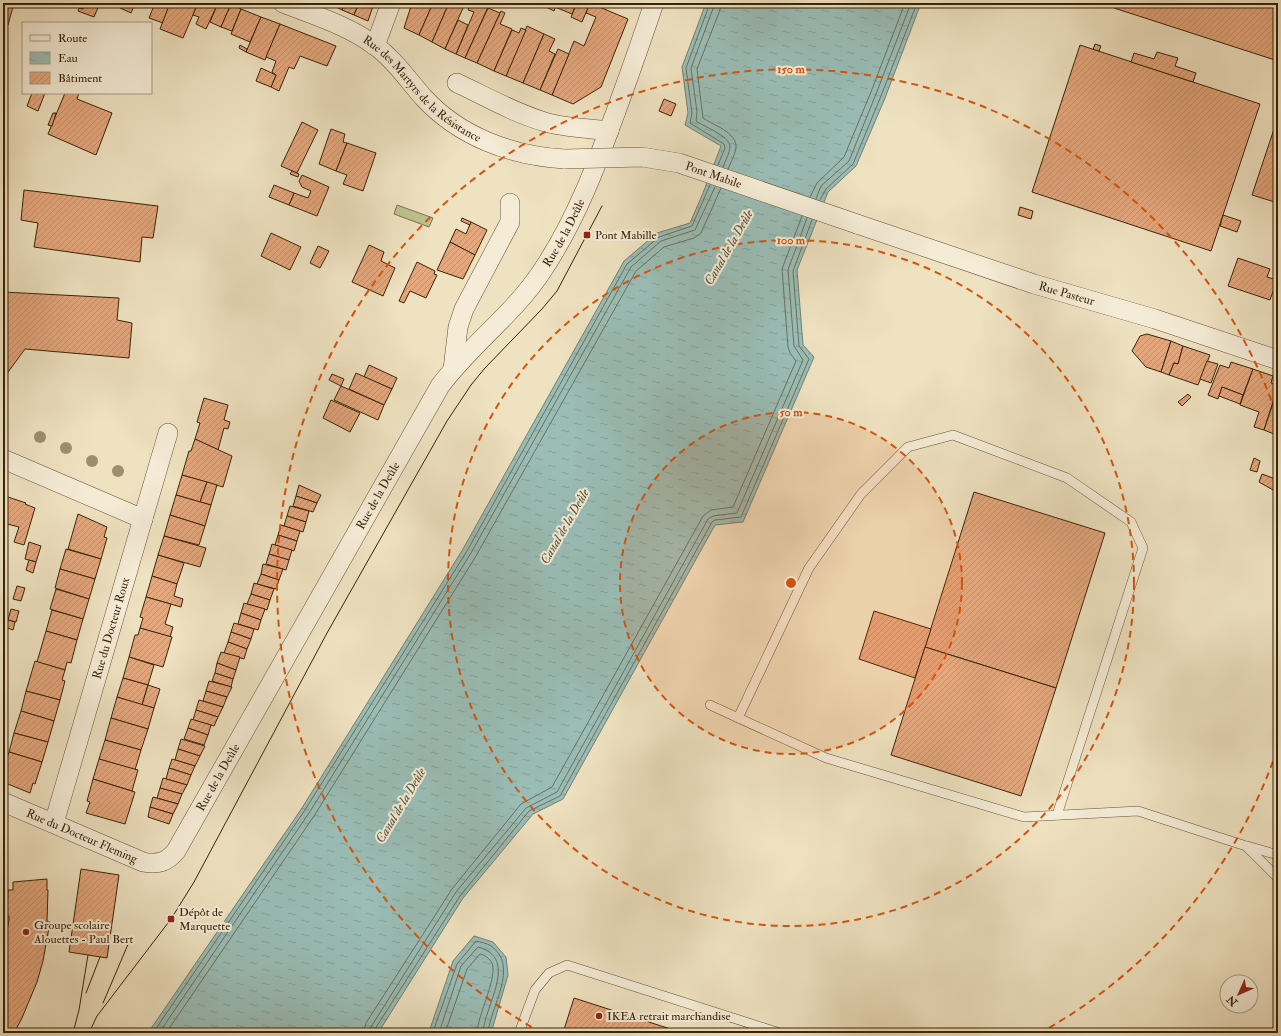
<svg xmlns="http://www.w3.org/2000/svg" width="1281" height="1036" font-family="'IM FELL Double Pica',serif">
  <defs>
    <pattern id="water-ripples" width="26" height="14" patternUnits="userSpaceOnUse"><rect width="26" height="14" fill="#9abdb6"/><path d="M2 4q2-2 4 0t4 0M15 11q2-2 4 0t4 0" fill="none" stroke="#85a29b"/></pattern>
    <pattern id="building-hatch" width="6" height="6" patternUnits="userSpaceOnUse"><rect width="6" height="6" fill="#e4a77e"/><path d="M-1 1l2-2M0 6l6-6M5 7l2-2" fill="none" stroke="#c48f6b"/></pattern>
  </defs>
  <rect width="100%" height="100%" fill="#efe2c1"/>
  <filter id="stains"><feTurbulence type="fractalNoise" baseFrequency=".005" numOctaves="4"/><feColorMatrix values="0 0 0 0 .2 0 0 0 0 .09 0 0 0 0 .02 0 0 0 .5 -.17"/></filter>
  <radialGradient id="worn" r=".72"><stop offset=".6" stop-color="#630" stop-opacity="0"/><stop offset="1" stop-color="#630" stop-opacity=".3"/></radialGradient>
  <path fill="#bec28f" stroke="#7c724a" d="M397 205 433 218 429 227 394 214Z"/>
  <g fill="url(#water-ripples)" stroke="#737f6f">
    <path d="M706 3H921L885 98 856 166 828 192 797 270 803 345 814 357 743 522 715 525 563 799 533 814 463 898 378 1033H148L302 808 463 549 624 261 657 233 690 223 703 193 721 146 685 125 688 113 682 67Z"/>
    <path d="M474 936 493 942 506 957 508 975 491 1033H430V1029L453 961Z"/>
  </g>
  <g fill="none" stroke-linecap="round" stroke-linejoin="round">
    <g stroke="#6a705e" stroke-width="1">
      <path d="M710 3 686 68 692 113 690 123 724 144 725 148 718 165"/>
      <path d="M715 3 691 68 697 112 696 121C703 126 729 136 730 146 730 153 725 161 723 167"/>
      <path d="M721 3 720 10 697 69 703 118C713 125 737 132 736 148 735 155 731 162 728 169"/>
      <path d="M810 197 817 183 844 157 871 92 905 3"/>
      <path d="M816 199 821 186 849 161 876 94 911 3"/>
      <path d="M820 200 826 189 853 164 881 96 917 3"/>
      <path d="M153 1033 305 810 467 551 627 264 659 237 692 226 710 185"/>
      <path d="M159 1033 309 813 471 553 631 267 661 241 695 230 715 187"/>
      <path d="M166 1033 314 816 476 556 636 271 664 247 694 238 701 233 721 188"/>
      <path d="M363 1033 366 1023 452 889 521 804 552 787 703 516 711 510 733 507 796 361 790 353 788 347 782 269 802 216"/>
      <path d="M369 1033 371 1027 456 892 526 808 557 792 708 519 713 516 737 513 803 360 794 346 788 270 807 218"/>
      <path d="M375 1033V1029L460 896 529 811 560 796 712 522 715 520 741 517 809 359 799 346 793 271 812 220"/>
      <path d="M434 1033V1029L457 964 476 941C480 942 487 943 491 946 520 966 490 1007 488 1033"/>
      <path d="M439 1033 461 966 478 947C520 958 484 1006 483 1033"/>
      <path d="M445 1033 467 969 480 954C485 955 490 959 492 963 498 978 477 1016 477 1033"/>
    </g>
  </g>
  <g fill="url(#building-hatch)" stroke="#392305">
    <path d="M3 3H14L8 25 3 24Z"/>
    <path d="M81 3H89L88 7 85 6 83 9 79 8Z"/>
    <path d="M89 3H100L94 17 78 11 79 8 83 9 85 6 88 7Z"/>
    <path d="M123 3H135L131 13 120 8Z"/>
    <path d="M155 3H170L163 23 149 18Z"/>
    <path d="M170 3H198L183 38 160 29Z"/>
    <path d="M198 3H218L206 29 196 24 199 17 193 15Z"/>
    <path d="M218 3 231 4 221 27 210 22Z"/>
    <path d="M330 3H345L342 10 330 4Z"/>
    <path d="M345 3H359L354 15 342 10Z"/>
    <path d="M359 3H374L368 21 354 15Z"/>
    <path d="M412 3H433L419 35 404 28Z"/>
    <path d="M433 3H449L432 42 419 35Z"/>
    <path d="M449 3H454L463 8 445 49 432 42Z"/>
    <path d="M471 3H485L489 5 465 58 456 54 474 12 468 10Z"/>
    <path d="M538 3H557L554 11Z"/>
    <path d="M557 3H577L572 14 555 7Z"/>
    <path d="M577 3H590L582 22 571 17Z"/>
    <path d="M590 3 628 19 601 87 573 104 552 95 574 41 584 46 596 17 586 13Z"/>
    <path d="M1115 3H1278V61L1114 8Z"/>
    <path d="M231 4 241 9 232 31 221 27Z"/>
    <path d="M488 8 500 13 477 63 465 58Z"/>
    <path d="M241 9 261 17 250 42 231 34Z"/>
    <path d="M501 11 505 13 500 24 512 29 494 71 477 63Z"/>
    <path d="M261 17 280 24 265 60 246 52Z"/>
    <path d="M458 20 468 25 456 54 445 49Z"/>
    <path d="M280 24 336 46 327 66 300 56 294 69 289 67 279 91 271 87 276 75 272 72 276 61 266 57Z"/>
    <path d="M527 26 544 34 523 83 506 76Z"/>
    <path d="M521 28 526 30 506 76 494 71 512 30 519 33Z"/>
    <path d="M544 34 555 39 549 51 555 54 540 90 523 83Z"/>
    <path d="M1095 44 1101 46 1099 51 1093 50Z"/>
    <path d="M240 45 247 49 246 52 239 48Z"/>
    <path d="M1080 45 1260 104 1211 251 1032 192Z"/>
    <path d="M558 49 569 54 552 95 540 90Z"/>
    <path d="M1157 52 1178 58 1175 66 1196 73 1193 82 1131 62 1134 53 1154 59Z"/>
    <path d="M261 68 276 75 271 87 256 81Z"/>
    <path d="M32 93H45L38 111 27 106Z"/>
    <path d="M65 93H79L77 99 112 113 96 155 48 134Z"/>
    <path d="M664 99 676 104 671 116 659 111Z"/>
    <path d="M53 113H56L52 126 48 125Z"/>
    <path d="M302 122 318 130 297 173 281 166Z"/>
    <path d="M1275 126 1278 127V203L1252 195Z"/>
    <path d="M331 129 345 134 343 142 347 143 336 171 319 164Z"/>
    <path d="M347 143 376 153 363 191 343 184 347 175 336 171Z"/>
    <path d="M292 171 299 174 298 177 290 174Z"/>
    <path d="M302 175 329 187 317 216 289 205 294 193 308 198 311 191 302 187 299 181Z"/>
    <path d="M274 185 294 193 289 205 269 197Z"/>
    <path d="M24 190 158 206 153 238 142 237 140 262 34 247 38 223 21 220Z"/>
    <path d="M1020 207 1033 211 1031 219 1018 215Z"/>
    <path d="M1223 215 1241 221 1237 232 1220 226Z"/>
    <path d="M462 218 471 222 470 225 461 221Z"/>
    <path d="M471 222 487 230 475 255 450 242 456 229 466 234Z"/>
    <path d="M271 233 301 247 290 270 261 256Z"/>
    <path d="M450 242 475 255 463 279 437 270Z"/>
    <path d="M369 245 384 252 381 261 395 268 383 296 352 282Z"/>
    <path d="M318 246 329 251 320 268 310 263Z"/>
    <path d="M1238 258 1270 269 1267 277 1277 280 1270 300 1228 286Z"/>
    <path d="M417 262 435 271 434 274 437 275 426 298 410 291 404 303 399 301Z"/>
    <path d="M3 292 119 298 117 320 132 323 129 358 25 349 3 379Z"/>
    <path d="M1147 334 1171 341 1161 372 1146 367 1132 351 1140 336Z"/>
    <path d="M1171 341 1183 346 1178 364 1174 363 1169 375 1161 372Z"/>
    <path d="M1183 346 1210 355 1198 385 1169 375 1174 363 1178 364Z"/>
    <path d="M1207 361 1218 364 1211 383 1200 379Z"/>
    <path d="M1231 362 1253 369 1243 395 1222 387 1218 399 1208 395 1220 365 1229 368Z"/>
    <path d="M369 365 397 378 392 389 364 377Z"/>
    <path d="M1253 369 1273 376 1271 383 1278 386 1264 430 1254 427 1259 412 1240 405Z"/>
    <path d="M356 373 392 389 384 405 349 389Z"/>
    <path d="M332 374 344 379 341 386 329 380Z"/>
    <path d="M341 386 384 405 378 420 334 400Z"/>
    <path d="M1222 387 1243 395 1240 404 1219 396Z"/>
    <path d="M1278 389V423L1274 434 1264 430Z"/>
    <path d="M1188 394 1191 397 1182 406 1178 402Z"/>
    <path d="M204 398 228 405 224 420 230 422 228 429 224 428 218 450 195 439 200 423 197 422Z"/>
    <path d="M331 400 360 413 350 432 323 418Z"/>
    <path d="M195 439 232 456 223 487 182 475 189 451H191Z"/>
    <path d="M1254 458 1260 461 1257 472 1250 470Z"/>
    <path d="M1262 474 1278 480 1275 491 1259 482Z"/>
    <path d="M182 475 207 482 200 502 176 495Z"/>
    <path d="M207 482 217 485 211 505 200 502Z"/>
    <path d="M299 485 321 495 317 503 296 496Z"/>
    <path d="M974 492 1105 533 1056 688 925 647Z"/>
    <path d="M176 495 211 505 205 526 170 515Z"/>
    <path d="M5 496 26 503 25 504 35 508 24 545 14 542 19 527 7 524 3 536V502Z"/>
    <path d="M296 496 317 503 313 512 293 506Z"/>
    <path d="M290 506 309 511 306 522 287 516Z"/>
    <path d="M78 514 107 527 104 537 107 538 101 559 68 549Z"/>
    <path d="M170 515 205 526 199 545 164 536Z"/>
    <path d="M287 516 306 522 303 532 284 526Z"/>
    <path d="M281 525 300 531 297 541 278 535Z"/>
    <path d="M278 535 297 541 294 551 275 545Z"/>
    <path d="M164 536 206 548 200 567 158 555Z"/>
    <path d="M29 542 41 546 36 562 25 559Z"/>
    <path d="M272 544 292 550 289 560 269 554Z"/>
    <path d="M66 549 101 559 95 579 60 569Z"/>
    <path d="M269 554 289 560 286 570 266 564Z"/>
    <path d="M158 555 184 563 177 584 152 576Z"/>
    <path d="M29 560 36 562 33 573 26 570Z"/>
    <path d="M263 564 283 569 279 580 261 574Z"/>
    <path d="M60 569 95 579 89 599 55 588Z"/>
    <path d="M261 574 279 580 276 589 257 584Z"/>
    <path d="M152 576 177 584 174 596 183 599 181 607 146 597Z"/>
    <path d="M254 583 274 589 270 600 251 594Z"/>
    <path d="M17 586 25 588 21 601 13 599Z"/>
    <path d="M56 589 89 599 83 619 50 609Z"/>
    <path d="M251 594 270 600 267 610 247 604Z"/>
    <path d="M146 597 171 604 165 624 173 627 170 637 140 628 143 618 140 617Z"/>
    <path d="M244 603 265 609 261 620 241 613Z"/>
    <path d="M11 609 19 611 16 622 8 620Z"/>
    <path d="M52 610 83 619 77 640 46 631Z"/>
    <path d="M874 611 931 629 915 678 859 659Z"/>
    <path d="M241 613 261 620 258 630 238 624Z"/>
    <path d="M8 620 15 622 13 630 5 627Z"/>
    <path d="M234 623 254 629 251 639 231 632Z"/>
    <path d="M140 628 172 637 163 667 129 657 135 635H138Z"/>
    <path d="M46 631 77 640 71 663 67 662 65 670 37 662Z"/>
    <path d="M231 632 251 639 247 649 228 642Z"/>
    <path d="M228 642 247 649 244 659 224 653Z"/>
    <path d="M925 647 1056 688 1021 796 891 755Z"/>
    <path d="M221 652 240 657 236 670 217 663Z"/>
    <path d="M129 657 154 665 148 685 123 678Z"/>
    <path d="M35 661 65 670 62 680 65 681 60 700 26 691Z"/>
    <path d="M217 663 236 670 233 679 215 673Z"/>
    <path d="M215 673 233 679 231 687 212 681Z"/>
    <path d="M123 678 148 685 142 705 117 697Z"/>
    <path d="M209 681 232 687 227 697 206 691Z"/>
    <path d="M148 685 160 689 154 708 142 705Z"/>
    <path d="M26 691 60 700 54 721 21 711Z"/>
    <path d="M206 691 227 697 223 707 203 701Z"/>
    <path d="M117 697 154 708 148 729 111 718Z"/>
    <path d="M199 700 223 707 218 717 196 710Z"/>
    <path d="M196 710 218 717 214 726 193 720Z"/>
    <path d="M21 711 54 721 48 742 14 733Z"/>
    <path d="M111 718 148 729 141 750 105 740Z"/>
    <path d="M191 719 211 725 208 735 188 728Z"/>
    <path d="M188 728 208 735 204 745 184 739Z"/>
    <path d="M14 733 48 742 42 762 9 752Z"/>
    <path d="M181 739 205 746 200 756 178 749Z"/>
    <path d="M105 740 141 750 135 770 99 759Z"/>
    <path d="M178 749 200 756 195 766 175 760Z"/>
    <path d="M9 752 42 762 35 784 33 783 30 793 3 782 4 772 3 770Z"/>
    <path d="M99 759 138 770 132 791 93 779Z"/>
    <path d="M172 759 195 766 191 775 169 768Z"/>
    <path d="M169 768 191 775 187 785 166 779Z"/>
    <path d="M163 778 187 785 182 794 160 788Z"/>
    <path d="M93 779 135 792 125 824 86 813 90 802 87 801Z"/>
    <path d="M160 788 182 794 178 804 157 798Z"/>
    <path d="M153 797 178 804 173 814 150 807Z"/>
    <path d="M150 807 173 814 169 824 148 817Z"/>
    <path d="M81 869 119 875 107 958 69 952Z"/>
    <path d="M47 879V890H48L47 922H50L43 961 37 982 22 1018 14 1033H3V953L9 920V916H7L8 890H13V882Z"/>
    <path d="M574 998 683 1033H563Z"/>
  </g>
  <g fill="none" stroke-linecap="round" stroke-linejoin="round">
    <defs>
      <g id="service">
        <path d="M710 705 826 758 1024 817 1138 811 1246 846 1278 878"/>
        <path d="M738 718 809 568 861 494 908 447 953 435 1067 478 1131 522 1143 548 1057 815"/>
        <path d="M1247 846 1278 855"/>
        <path d="M519 1033 535 990 549 973 567 965 780 1033"/>
      </g>
      <g id="minor">
        <path id="s1" d="M283 3C313 15 347 25 374 45 393 58 408 80 424 98 460 137 512 156 565 159"/>
        <path d="M375 46 391 3"/>
        <path d="M457 83C485 96 514 113 545 122 565 128 588 128 609 131"/>
        <path id="s2" d="M857 224 1034 284 1155 319 1278 360"/>
        <path d="M453 369 458 327 464 309 510 222V203"/>
        <path d="M3 459 143 519"/>
        <path id="s3" d="M3 802 143 862C158 865 167 862 176 851L440 386C471 344 514 314 542 271 577 219 598 161 619 103 631 70 643 36 654 3"/>
        <path id="s4" d="M54 823 168 433"/>
      </g>
    </defs>
    <use href="#service" stroke="#665334" stroke-width="10"/>
    <use href="#minor" stroke="#665334" stroke-width="20"/>
    <use href="#service" stroke="#f5ecd7" stroke-width="9"/>
    <use href="#minor" stroke="#f5ecd7" stroke-width="19"/>
    <g stroke="#392305" stroke-width="1">
      <path d="M86 993 100 957"/>
      <path d="M103 1003 129 942"/>
      <path d="M73 1033 79 1010 88 955"/>
      <path d="M89 1033 97 1016 171 919 194 882 327 633 447 421 471 385 485 368 542 309 557 291 602 206"/>
    </g>
    <defs>
      <g id="minor-bridge">
        <path id="s5" d="M565 159 642 157 679 163 857 224"/>
      </g>
    </defs>
    <use href="#minor-bridge" stroke="#665334" stroke-width="20" stroke-linecap="butt"/>
    <use href="#minor-bridge" stroke="#f5ecd7" stroke-width="19"/>
  </g>
  <g fill="#9d8f6d">
    <circle cx="40" cy="437" r="6"/>
    <circle cx="66" cy="448" r="6"/>
    <circle cx="92" cy="461" r="6"/>
    <circle cx="118" cy="471" r="6"/>
  </g>
  <circle cx="791" cy="583" r="171" fill="#d6540b" fill-opacity=".12"/>
  <g fill="none" stroke="#d6540b" stroke-width="2" stroke-dasharray="7 5">
    <circle cx="791" cy="583" r="171"/>
    <circle cx="791" cy="583" r="343"/>
    <path d="M1277 750A514 514 0 0 1 1040 1033M542 1033A514 514 0 1 1 1277 416"/>
  </g>
  <g fill="#8f2418" stroke="#f5ecd7" stroke-width="1.5">
    <rect x="583" y="231" width="8" height="8" rx="2"/>
    <rect x="167" y="915" width="8" height="8" rx="2"/>
    <circle cx="26" cy="932" r="4"/>
    <circle cx="599" cy="1016" r="4"/>
  </g>
  <g text-anchor="middle" stroke-width="4" stroke-linejoin="round" paint-order="stroke">
    <g font-size="12" fill="#392305" stroke="#f5ecd7">
      <text dy="4" stroke="none"><textPath href="#s1" startOffset="166">Rue des Martyrs de la Résistance</textPath></text>
      <text dy="4" stroke="none"><textPath href="#s5" startOffset="151">Pont Mabile</textPath></text>
      <text dy="4" stroke="none"><textPath href="#s3" startOffset="922">Rue de la Deûle</textPath></text>
      <text dy="4" stroke="none"><textPath href="#s2" startOffset="221">Rue Pasteur</textPath></text>
      <text dy="4" stroke="none"><textPath href="#s3" startOffset="598">Rue de la Deûle</textPath></text>
      <text dy="4" stroke="none"><textPath href="#s4" startOffset="203">Rue du Docteur Roux</textPath></text>
      <text dy="4" stroke="none"><textPath href="#s3" startOffset="274">Rue de la Deûle</textPath></text>
      <text dy="4" stroke="none"><textPath href="#s3" startOffset="86">Rue du Docteur Fleming</textPath></text>
    </g>
    <g font-size="12" fill="#392305" stroke="#f5ecd7" text-anchor="start">
      <text x="595" y="239">Pont Mabille</text>
      <text x="179" y="916">Dépôt de<tspan x="179" dy="14">Marquette</tspan></text>
      <text x="34" y="929">Groupe scolaire<tspan x="34" dy="14">Alouettes - Paul Bert</tspan></text>
      <text x="607" y="1020">IKEA retrait marchandise</text>
    </g>
    <g font-size="13" font-style="italic" fill="#56513a" stroke="#f5ecd7">
      <text transform="translate(728 247) rotate(-60)" y="5">Canal de la Deûle</text>
      <text transform="translate(564 526) rotate(-60)" y="5">Canal de la Deûle</text>
      <text transform="translate(400 805) rotate(-59)" y="5">Canal de la Deûle</text>
    </g>
  </g>
  <circle cx="791" cy="583" r="6" fill="#d6540b" stroke="#f5ecd7" stroke-width="2"/>
  <g font-size="12" text-anchor="middle" font-weight="bold" fill="#d6540b" stroke="#f5ecd7" stroke-width="4" stroke-linejoin="round" paint-order="stroke">
    <text x="791" y="73">150 m</text>
    <text x="791" y="244">100 m</text>
    <text x="791" y="416">50 m</text>
  </g>
  <rect width="1281" height="1036" fill="none" stroke="#efe2c1" stroke-width="16"/>
  <rect x="4" y="4" width="1273" height="1028" fill="none" stroke="#392305" stroke-width="2"/>
  <rect x="8" y="8" width="1265" height="1020" fill="none" stroke="#392305"/>
  <rect x="22" y="22" width="130" height="72" fill="#f5ecd7" stroke="#aa9c83"/>
  <rect x="30" y="35" width="20" height="6" fill="#f5ecd7" stroke="#aa9c83"/>
  <text x="58" y="42" font-size="12" fill="#392305">Route</text>
  <rect x="30" y="52" width="20" height="12" fill="url(#water-ripples)" stroke="#aa9c83"/>
  <text x="58" y="62" font-size="12" fill="#392305">Eau</text>
  <rect x="30" y="72" width="20" height="12" fill="url(#building-hatch)" stroke="#aa9c83"/>
  <text x="58" y="82" font-size="12" fill="#392305">Bâtiment</text>
  <g transform="translate(1239 994) rotate(225)"><circle r="19" fill="#f5ecd7" stroke="#aa9c83"/>
  <path d="M0-3L7 15L0 10L-7 15Z" fill="#8f2418"/>
  <text y="-6" font-size="11" font-weight="bold" text-anchor="middle" fill="#392305">N</text>
  </g>
  <rect width="100%" height="100%" filter="url(#stains)"/>
  <rect width="100%" height="100%" fill="url(#worn)"/>
</svg>
